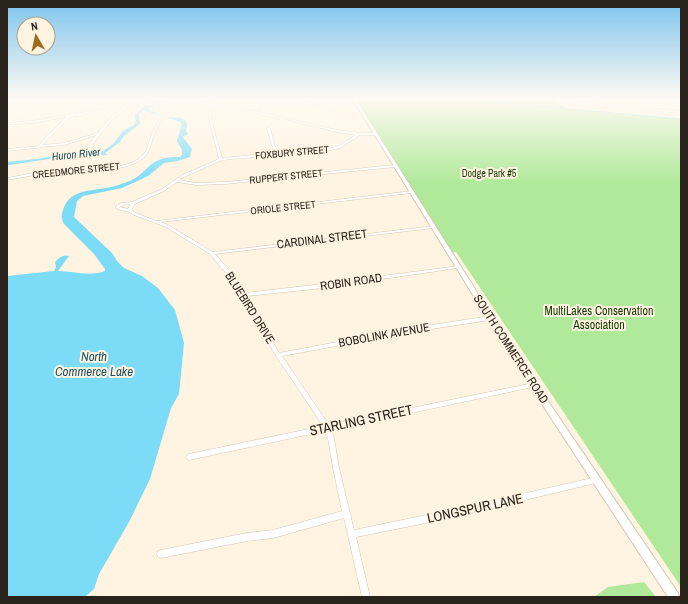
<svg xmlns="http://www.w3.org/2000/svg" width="688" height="604" font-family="'Archivo Narrow',sans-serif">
  <rect width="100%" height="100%" fill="#fff3e1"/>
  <g fill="#b1e99b">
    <path d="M353 98H551L567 109 681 119V587L456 252 450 253Z"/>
    <path d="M644 582 656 597H594L608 587Z"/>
  </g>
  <path fill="#7cdcf7" d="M174 98 159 101 148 109C153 112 160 115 166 117 176 119 191 114 186 131L188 134 183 137 192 149 190 157 178 161 164 163 148 176 122 188 83 196 77 201 74 217 112 253 117 261 124 268 142 276 158 288 175 310 184 343 179 394 171 408 150 479 129 522 99 574 94 589 85 597H7V276L54 271 56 267 55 262C60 257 62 255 69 256L58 271C73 271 90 277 105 271V269L94 254 64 224C61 218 61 216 63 210 69 190 89 191 106 188 115 187 124 183 132 180 143 175 148 164 159 160 165 157 173 157 180 157L182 155V150L177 141 182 124C179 119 151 114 144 110L139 114 140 124 124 136 120 142 105 153 108 155 81 154 10 165H7V162L37 159 75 152 103 151 113 144 123 131 134 125 136 122 135 115C145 104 159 99 174 98Z"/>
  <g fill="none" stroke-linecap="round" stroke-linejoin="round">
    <path stroke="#7cdcf7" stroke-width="1" d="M447 98 681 119"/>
    <defs>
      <g id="minor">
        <path d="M38 98H41L17 122 32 121 68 115 91 98H94L73 114 125 106 134 98H137L129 105 189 101 221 105 254 111 275 98H279L256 111 283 118 284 117 285 118 337 130 359 133H375L376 134 374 135H360L340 148 332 150 222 160 184 177 179 180 196 183 225 182 394 165H395V167L225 184 196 185 177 182 164 191 135 204 132 209 136 213 156 221 412 191 413 192 411 193 161 222 168 225 213 252 434 226V228H433L215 254 238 281 245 293 314 285 458 266 460 267 458 268 314 289 247 296 279 353 412 328 490 316 492 317 493 318 490 320 412 332 282 356 329 425 533 383H535L536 385 535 387H533L331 430 334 438 339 468 354 530 446 511 597 477 600 478 601 480 600 482 446 519 356 537 370 597H362L344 518 273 538 247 541 161 558 158 557 157 554 158 551 161 550 247 533 273 530 342 511 333 468 328 438 325 431 189 460 187 459 186 457 187 455 189 454 323 426 276 356 234 283 210 254 166 227 134 215C129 210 121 212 115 207L121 203 132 202 162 189 182 175 219 159 209 119 210 113 218 107C210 106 189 101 182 103 179 104 176 107 174 108 165 114 159 122 155 132 150 145 151 155 137 162 117 173 84 169 61 171 43 173 25 177 7 180V178C25 175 43 170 62 169 83 167 127 172 142 156 147 151 148 145 150 139 155 124 164 112 177 103L135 106 127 107 110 122 88 150 85 149 96 135 64 145 40 147 38 149 36 148 7 151V149L38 146 66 117 32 123 15 124 7 132V129L12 124 7 125V123H14ZM221 107 251 112 281 119 267 128 274 153 222 158 211 119 212 114ZM123 108 108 120 98 133 64 143 42 145 70 117ZM284 119 337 132 356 135 338 146 332 148 277 153 270 128ZM130 204 128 209 120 207 123 205Z"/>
        <path d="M281 98H288L337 110 336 111Z"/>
        <path d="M568 98H580L573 99 577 102 651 109 633 98H637L653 107 652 109 681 111V113L580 104 586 108V110H585Z"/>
        <path d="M671 98H675L681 102V104Z"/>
      </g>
      <path id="tertiary" d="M352 98H355L512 348 678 593 679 597H668L508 352Z"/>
    </defs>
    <use href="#minor" stroke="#d6c7b2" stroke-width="1"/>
    <use href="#tertiary" stroke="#d6c7b2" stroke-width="2"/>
    <use href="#minor" fill="#fff" fill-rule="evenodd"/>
    <use href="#tertiary" fill="#fff" fill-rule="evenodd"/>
  </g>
  <linearGradient id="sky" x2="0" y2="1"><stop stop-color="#7dc4ee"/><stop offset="0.54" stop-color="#fffaf2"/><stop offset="1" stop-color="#fffaf2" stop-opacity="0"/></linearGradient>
  <rect width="688" height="183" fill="url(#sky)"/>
  <g text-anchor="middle" stroke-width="4" stroke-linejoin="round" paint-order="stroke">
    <g font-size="10" fill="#29231b" stroke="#fff3e1">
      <text transform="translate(292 152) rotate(-5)" y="4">FOXBURY STREET</text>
      <text transform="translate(76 170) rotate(-6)" y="4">CREEDMORE STREET</text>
      <text transform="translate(286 176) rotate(-6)" y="4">RUPPERT STREET</text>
      <text transform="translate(283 207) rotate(-6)" y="4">ORIOLE STREET</text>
    </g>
    <g font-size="10" fill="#143800" stroke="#fff3e1">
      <text x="489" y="177">Dodge Park #5</text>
    </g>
    <g font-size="11" font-style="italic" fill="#1c5362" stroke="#fff3e1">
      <text transform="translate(76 154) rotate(-6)" y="4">Huron River</text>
    </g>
    <g font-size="12" fill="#29231b" stroke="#fff3e1">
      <text transform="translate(322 239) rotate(-7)" y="4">CARDINAL STREET</text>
      <text transform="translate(351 282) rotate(-8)" y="4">ROBIN ROAD</text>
      <text transform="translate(250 308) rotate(58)" y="4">BLUEBIRD DRIVE</text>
      <text transform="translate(384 335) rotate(-10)" y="4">BOBOLINK AVENUE</text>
      <text transform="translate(511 349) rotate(57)" y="4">SOUTH COMMERCE ROAD</text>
    </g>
    <g font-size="12" fill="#143800" stroke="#fff3e1">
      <text x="599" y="315">MultiLakes Conservation<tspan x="599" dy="14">Association</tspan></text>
    </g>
    <g font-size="13" font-style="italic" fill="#1c5362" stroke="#fff3e1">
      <text x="94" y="361">North<tspan x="94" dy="15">Commerce Lake</tspan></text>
    </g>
    <g font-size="14" fill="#29231b" stroke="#fff3e1">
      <text transform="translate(361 420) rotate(-12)" y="5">STARLING STREET</text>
      <text transform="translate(475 508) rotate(-12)" y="5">LONGSPUR LANE</text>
    </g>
  </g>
  <rect width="688" height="604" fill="none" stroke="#29231b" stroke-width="16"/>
  <g transform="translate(36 36) rotate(351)"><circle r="19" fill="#fff3e1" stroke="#a9a092"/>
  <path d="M0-3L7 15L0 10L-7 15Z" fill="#9c6d1f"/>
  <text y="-6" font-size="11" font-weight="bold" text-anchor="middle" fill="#29231b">N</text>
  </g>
</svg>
